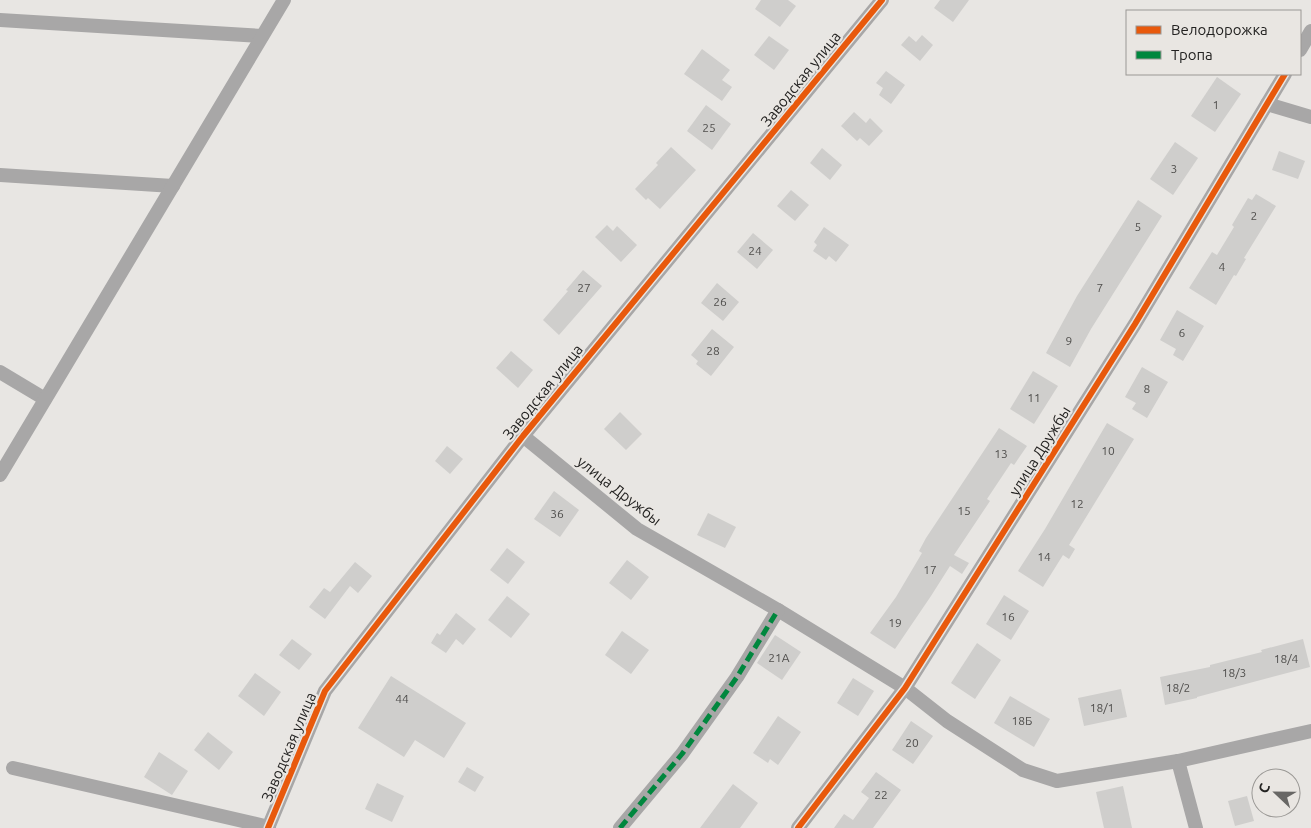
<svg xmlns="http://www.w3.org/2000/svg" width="1311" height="828" font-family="Ubuntu,sans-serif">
  <rect width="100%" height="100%" fill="#e8e6e3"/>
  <g fill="#cfcecc">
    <path d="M761 0H788L796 6 780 27 755 9Z"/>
    <path d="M940 0H969L953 22 934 8Z"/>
    <path d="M922 35 933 45 920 61 901 45 909 36 916 42Z"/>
    <path d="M769 36 789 50 774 70 754 55Z"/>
    <path d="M702 49 730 70 722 80 732 87 722 101 684 74Z"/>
    <path d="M886 71 905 85 891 104 879 95 883 88 876 83Z"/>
    <path d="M1217 77 1241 94 1215 132 1191 116Z"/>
    <path d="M706 105 731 124 712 150 687 131Z"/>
    <path d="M854 112 866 123 870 118 883 131 869 146 860 138 857 141 841 126Z"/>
    <path d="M1175 142 1198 158 1173 195 1150 179Z"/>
    <path d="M671 147 696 170 660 209 648 198 646 200 635 189 658 165 656 163Z"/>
    <path d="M822 148 842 165 830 180 810 163Z"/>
    <path d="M1279 151 1305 161 1298 179 1272 170Z"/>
    <path d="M791 190 809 205 795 221 777 206Z"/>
    <path d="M1256 194 1276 206 1244 258 1246 259 1236 276 1234 275 1216 305 1189 288 1212 252 1217 255 1234 227 1232 225 1248 198 1252 200Z"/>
    <path d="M1138 200 1162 216 1091 329 1070 367 1046 353 1077 296Z"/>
    <path d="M607 225 613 231 617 226 637 245 621 262 595 237Z"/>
    <path d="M824 227 849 245 836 262 829 256 826 260 813 251 817 245 814 242Z"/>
    <path d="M753 233 773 250 757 269 737 252Z"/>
    <path d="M583 270 602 286 559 335 543 320 568 291 566 290Z"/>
    <path d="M717 283 739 302 723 321 701 303Z"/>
    <path d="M1177 310 1204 326 1183 361 1173 355 1176 349 1160 340Z"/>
    <path d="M712 329 734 347 711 376 696 364 698 361 691 355Z"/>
    <path d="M511 351 533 370 518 388 496 368Z"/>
    <path d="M1142 367 1168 382 1147 418 1132 409 1136 403 1125 397Z"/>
    <path d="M1033 371 1058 386 1034 424 1010 409Z"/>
    <path d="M620 412 642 434 626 450 604 429Z"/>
    <path d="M1107 423 1134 439 1069 545 1075 549 1069 559 1063 555 1043 587 1018 571 1045 529Z"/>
    <path d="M999 428 1027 446 1014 465 1011 463 987 499 990 501 954 555 969 563 962 574 950 566 931 596 895 649 870 633 896 597 922 553 919 551 926 538Z"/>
    <path d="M447 446 463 459 450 474 435 461Z"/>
    <path d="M554 491 579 510 560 537 534 519Z"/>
    <path d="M708 513 736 527 725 548 697 535Z"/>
    <path d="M507 548 525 562 508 584 490 570Z"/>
    <path d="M627 560 649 577 631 600 609 583Z"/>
    <path d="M355 562 372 576 358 593 350 586 325 619 309 607 324 588 330 592Z"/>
    <path d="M1004 595 1029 611 1011 640 986 624Z"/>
    <path d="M507 596 530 614 511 638 488 620Z"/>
    <path d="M456 613 476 629 463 645 456 639 446 653 431 643 437 633 440 635Z"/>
    <path d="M622 631 649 650 631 674 605 655Z"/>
    <path d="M775 635 801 652 782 680 757 663Z"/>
    <path d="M292 639 312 654 299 670 279 655Z"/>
    <path d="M1303 639 1310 667 1197 697V698L1165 705 1160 677 1210 667V665L1262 652 1261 650Z"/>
    <path d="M977 643 1001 660 975 699 951 683Z"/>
    <path d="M255 673 281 692 264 716 238 696Z"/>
    <path d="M391 676 466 723 444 758 415 740 404 757 358 728Z"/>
    <path d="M853 678 874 691 858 716 837 703Z"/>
    <path d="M1121 689 1127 717 1084 726 1078 698Z"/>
    <path d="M1010 696 1050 719 1034 747 994 723Z"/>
    <path d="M778 716 801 732 778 765 770 759 768 763 753 753Z"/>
    <path d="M911 721 933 736 913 764 892 750Z"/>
    <path d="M208 732 233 752 219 770 194 750Z"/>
    <path d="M159 752 188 771 172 795 144 777Z"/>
    <path d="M467 767 484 777 475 792 458 782Z"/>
    <path d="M876 772 901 790 873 828H834L844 814 853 820 869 798 861 792Z"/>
    <path d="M377 783 404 796 392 822 365 809Z"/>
    <path d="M733 784 758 803 740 828H700Z"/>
    <path d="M1123 786 1132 828H1104L1096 792Z"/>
    <path d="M1247 796 1254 821 1235 826 1228 801Z"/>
  </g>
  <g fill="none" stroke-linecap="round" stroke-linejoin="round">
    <g stroke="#a8a7a7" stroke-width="14">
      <path d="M0 20 262 36"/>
      <path d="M1300 50 1311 31"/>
      <path d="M1267 104 1311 117"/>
      <path d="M0 175 173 186"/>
      <path d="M0 372 45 399"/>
      <path d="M523 436 637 529 778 610 905 688 947 721 1023 770 1057 781 1178 761 1311 731"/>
      <path d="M0 475 284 0"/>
      <path d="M1178 761 1196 828"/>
      <path d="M13 768 269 827"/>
      <path d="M268 828 325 691 523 436 882 0"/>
      <path d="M620 828 682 754 737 677 778 610"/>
      <path d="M798 828 905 688 1135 324 1285 74"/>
    </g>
    <path stroke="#00873e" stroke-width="5" stroke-dasharray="10 5" stroke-linecap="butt" d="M620 828 682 754 737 677 778 610"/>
    <defs>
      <g id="cycleway">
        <path d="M268 828 325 691 523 436 882 0"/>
        <path d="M798 828 905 688 1135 324 1285 74"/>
      </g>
    </defs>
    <use href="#cycleway" stroke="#e9e6e2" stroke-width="9"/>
    <use href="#cycleway" stroke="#e8590c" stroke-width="6"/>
  </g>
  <g text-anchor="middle" stroke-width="4.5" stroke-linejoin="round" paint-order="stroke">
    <g font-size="12" fill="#4f4e4c">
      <text x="1216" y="109">1</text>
      <text x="709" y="132">25</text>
      <text x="1174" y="173">3</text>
      <text x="1254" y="220">2</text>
      <text x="1138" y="231">5</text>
      <text x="755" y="255">24</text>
      <text x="1222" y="271">4</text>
      <text x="584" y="292">27</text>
      <text x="1100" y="292">7</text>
      <text x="720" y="306">26</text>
      <text x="1182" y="337">6</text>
      <text x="1069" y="345">9</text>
      <text x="713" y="355">28</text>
      <text x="1147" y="393">8</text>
      <text x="1034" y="402">11</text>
      <text x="1108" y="455">10</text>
      <text x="1001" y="458">13</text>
      <text x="1077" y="508">12</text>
      <text x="964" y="515">15</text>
      <text x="557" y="518">36</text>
      <text x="1044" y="561">14</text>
      <text x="930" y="574">17</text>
      <text x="1008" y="621">16</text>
      <text x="895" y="627">19</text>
      <text x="779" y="662">21А</text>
      <text x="1286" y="663">18/4</text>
      <text x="1234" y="677">18/3</text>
      <text x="1178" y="692">18/2</text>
      <text x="402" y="703">44</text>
      <text x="1102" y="712">18/1</text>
      <text x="1022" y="725">18Б</text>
      <text x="912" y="747">20</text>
      <text x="881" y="799">22</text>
    </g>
    <g font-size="15" fill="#232221" stroke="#e9e6e2">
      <text transform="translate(801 79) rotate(-51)" y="5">Заводская улица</text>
      <text transform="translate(543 392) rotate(-51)" y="5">Заводская улица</text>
      <text transform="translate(1040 451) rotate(-58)" y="5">улица Дружбы</text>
      <text transform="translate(619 491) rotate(38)" y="5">улица Дружбы</text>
      <text transform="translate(289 747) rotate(-67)" y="5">Заводская улица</text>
    </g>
  </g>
  <rect x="1126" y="10" width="175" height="65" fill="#e9e6e2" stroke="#9a9895"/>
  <rect x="1136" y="26" width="25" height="8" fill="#e8590c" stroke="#9a9895"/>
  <text x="1171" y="35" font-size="15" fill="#232221">Велодорожка</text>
  <rect x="1136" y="51" width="25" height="8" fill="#00873e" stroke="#9a9895"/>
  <text x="1171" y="60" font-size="15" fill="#232221">Тропа</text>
  <g transform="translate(1276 793) rotate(292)"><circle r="24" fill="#e9e6e2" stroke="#9a9895"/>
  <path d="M0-4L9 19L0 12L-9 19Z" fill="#686765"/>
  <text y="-8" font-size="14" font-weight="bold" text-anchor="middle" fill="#232221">С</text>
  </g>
</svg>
